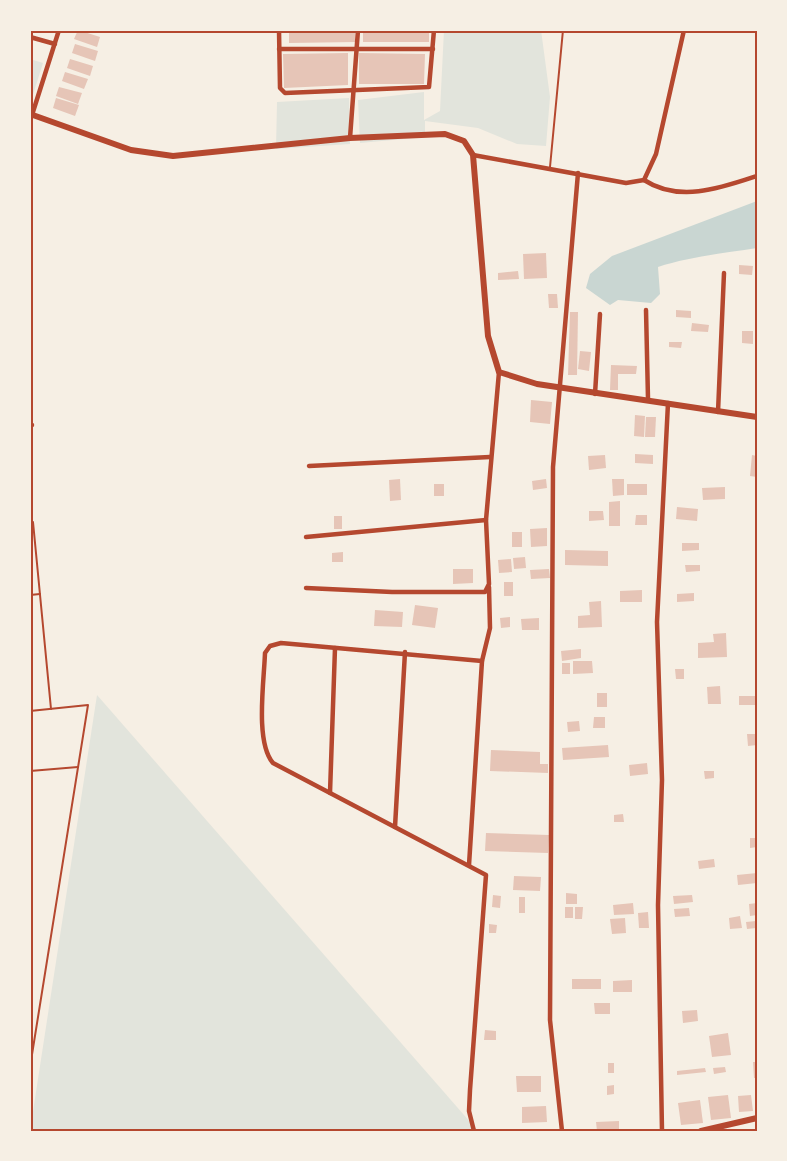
<svg xmlns="http://www.w3.org/2000/svg" width="787" height="1161" font-family="'Titillium Web',sans-serif">
  <rect width="100%" height="100%" fill="#f6efe4"/>
  <g fill="#e2e4dc">
    <path d="M444 30H541L550 97 546 146 517 144 478 128 425 121V137L360 143 358 100 424 92V120L440 111Z"/>
    <path d="M30 59 43 63 30 104Z"/>
    <path d="M349 98 350 144 276 149 277 102Z"/>
    <path d="M97 695 478 1131H30Z"/>
  </g>
  <path fill="#c9d6d2" d="M757 201V248C725 253 688 257 658 267L660 294 651 303 618 300 610 305 586 288 590 274 612 256Z"/>
  <g fill="#e6c5b7">
    <path d="M78 30 100 37 97 47 74 39Z"/>
    <path d="M289 30H355V42L289 43Z"/>
    <rect x="363" y="30" width="66" height="12"/>
    <path d="M75 44 98 51 95 61 72 53Z"/>
    <path d="M348 53V85L284 88 283 54Z"/>
    <path d="M359 53 425 54 424 84H359Z"/>
    <path d="M70 59 93 66 90 76 67 68Z"/>
    <path d="M65 72 88 79 84 89 62 81Z"/>
    <path d="M59 87 82 93 78 104 56 96Z"/>
    <path d="M56 98 79 105 75 116 53 108Z"/>
    <path d="M546 253 547 278 524 279 523 254Z"/>
    <path d="M739 265 753 266 752 275 739 274Z"/>
    <path d="M518 271 519 279 498 280V273Z"/>
    <path d="M548 294H557L558 308H549Z"/>
    <path d="M676 310 691 311V318L676 317Z"/>
    <path d="M570 312H578L577 375H568Z"/>
    <path d="M692 323 709 325 708 332 691 331Z"/>
    <path d="M742 331H753V344L742 343Z"/>
    <path d="M669 342H682L681 348 669 347Z"/>
    <path d="M580 351 591 352 589 371 578 369Z"/>
    <path d="M611 365 637 366 636 374H618V390H610Z"/>
    <path d="M531 400 552 402 550 424 530 422Z"/>
    <path d="M635 415 645 416 644 437 634 436Z"/>
    <path d="M646 417H656L655 437H645Z"/>
    <path d="M635 454 653 455V464L635 463Z"/>
    <path d="M605 455 606 468 589 470 588 456Z"/>
    <path d="M752 455 757 456V477L750 476Z"/>
    <path d="M400 479 401 500 390 501 389 480Z"/>
    <path d="M546 479 547 488 533 490 532 481Z"/>
    <path d="M612 479H624V495L613 496Z"/>
    <rect x="434" y="484" width="10" height="12"/>
    <rect x="627" y="484" width="20" height="11"/>
    <path d="M725 487V499L703 500 702 488Z"/>
    <path d="M620 501V526H609V502Z"/>
    <path d="M677 507 698 509 697 521 676 519Z"/>
    <path d="M589 511H603L604 520 589 521Z"/>
    <path d="M636 515H647V525H635Z"/>
    <rect x="334" y="516" width="8" height="13"/>
    <path d="M547 528V546L531 547 530 529Z"/>
    <rect x="512" y="532" width="10" height="15"/>
    <path d="M682 543H699V550L682 551Z"/>
    <path d="M565 550 608 551V566L565 565Z"/>
    <path d="M343 552V562H332V553Z"/>
    <path d="M525 557 526 568 514 569 513 558Z"/>
    <path d="M511 559 512 572 499 573 498 560Z"/>
    <path d="M685 565H700V571L686 572Z"/>
    <path d="M453 569H473V583L453 584Z"/>
    <path d="M549 569 550 578 531 579 530 570Z"/>
    <rect x="504" y="582" width="9" height="14"/>
    <path d="M642 590V602H620V591Z"/>
    <path d="M694 593V601L677 602V594Z"/>
    <path d="M601 601 602 627 578 628V616L590 615 589 602Z"/>
    <path d="M415 605 438 608 435 628 412 625Z"/>
    <path d="M375 610 403 612 402 627 374 626Z"/>
    <path d="M510 617V627L501 628 500 618Z"/>
    <path d="M539 618V630H522L521 619Z"/>
    <path d="M726 633 727 657 698 658V643L714 642 713 634Z"/>
    <path d="M581 649V658L562 661 561 651Z"/>
    <path d="M573 661H592L593 673 573 674Z"/>
    <rect x="562" y="663" width="8" height="11"/>
    <path d="M675 669H684V679H676Z"/>
    <path d="M720 686 721 704H708L707 687Z"/>
    <rect x="597" y="693" width="10" height="14"/>
    <rect x="739" y="696" width="17" height="9"/>
    <path d="M594 717H605V728H593Z"/>
    <path d="M579 721 580 731 568 732 567 722Z"/>
    <path d="M747 734H757V745L748 746Z"/>
    <path d="M608 745 609 757 563 760 562 748Z"/>
    <path d="M491 750 540 752V764H548V773L490 771Z"/>
    <path d="M647 763 648 774 630 776 629 765Z"/>
    <path d="M704 771H714V778L705 779Z"/>
    <path d="M623 814 624 822H614V815Z"/>
    <path d="M486 833 549 835 548 853 485 851Z"/>
    <path d="M750 838H757V847L750 848Z"/>
    <path d="M714 859 715 867 699 869 698 861Z"/>
    <path d="M757 873V883L738 885 737 875Z"/>
    <path d="M514 876 541 877 540 891 513 890Z"/>
    <path d="M566 893 577 894V904H566Z"/>
    <path d="M493 895 501 896 500 908 492 907Z"/>
    <path d="M692 895 693 902 674 904 673 896Z"/>
    <rect x="519" y="897" width="6" height="16"/>
    <path d="M633 903 634 914 614 915 613 905Z"/>
    <path d="M757 903V915L750 916 749 904Z"/>
    <rect x="565" y="907" width="8" height="11"/>
    <path d="M575 907H583L582 919H575Z"/>
    <path d="M689 908 690 916 675 917 674 909Z"/>
    <path d="M648 912 649 928H639L638 913Z"/>
    <path d="M740 916 742 928 730 929 729 918Z"/>
    <path d="M625 918 626 933 612 934 610 919Z"/>
    <path d="M756 921V928L747 929 746 922Z"/>
    <path d="M489 924 497 925 496 933H489Z"/>
    <rect x="572" y="979" width="29" height="10"/>
    <path d="M632 980V992H613V981Z"/>
    <path d="M594 1003H610V1014H595Z"/>
    <path d="M697 1010 698 1021 683 1023 682 1011Z"/>
    <path d="M485 1030 496 1031V1040H484Z"/>
    <path d="M728 1033 731 1055 712 1057 709 1036Z"/>
    <path d="M753 1062H757V1078H754Z"/>
    <rect x="608" y="1063" width="6" height="10"/>
    <path d="M725 1067 726 1072 714 1074 713 1068Z"/>
    <path d="M705 1068 706 1072 677 1075V1071Z"/>
    <path d="M516 1076H541V1092H517Z"/>
    <path d="M614 1085V1094L607 1095V1086Z"/>
    <path d="M728 1095 731 1118 711 1120 708 1097Z"/>
    <path d="M751 1095 753 1111 739 1112 738 1096Z"/>
    <path d="M700 1100 703 1123 681 1125 678 1103Z"/>
    <path d="M546 1106 547 1122 522 1123V1107Z"/>
    <path d="M619 1121V1131H597L596 1122Z"/>
  </g>
  <g fill="none" stroke-linecap="round" stroke-linejoin="round">
    <g stroke="#b5482f" stroke-width="2">
      <path d="M550 167 563 30"/>
      <path d="M33 522 51 709"/>
      <path d="M30 595 40 594"/>
      <path d="M30 711 88 705 30 1067"/>
      <path d="M30 771 78 767"/>
    </g>
    <g stroke="#b5482f" stroke-width="4.5">
      <path d="M279 30 280 88 285 93 429 87 434 30"/>
      <path d="M30 37 55 44"/>
      <path d="M279 49H433"/>
      <path d="M32 115 59 30"/>
      <path d="M350 138 358 30"/>
      <path d="M473 155 626 183 644 180 656 154 684 30"/>
      <path d="M644 180C679 203 721 188 757 176"/>
      <path d="M646 310 648 399"/>
      <path d="M595 394 600 314"/>
      <path d="M718 412 724 273"/>
      <path d="M30 425H32"/>
      <path d="M309 466 490 457"/>
      <path d="M306 537 486 520"/>
      <path d="M306 588 392 592H485L489 584 486 520 499 372"/>
      <path d="M330 793 335 648"/>
      <path d="M395 827 405 652"/>
      <path d="M469 865 482 661 490 628 489 587"/>
      <path d="M30 949V966"/>
      <path d="M474 1131 469 1111 470 1090 486 875 273 763C255 742 264 682 265 653L270 646 281 643 482 661"/>
      <path d="M562 1131 550 1020 553 467 578 173"/>
      <path d="M662 1131 658 905 662 780 657 622 668 403"/>
    </g>
    <g stroke="#b5482f" stroke-width="6">
      <path d="M30 114 131 150 173 156 350 138 445 134 464 141 473 155 488 336 499 372 537 384 757 417"/>
      <path d="M701 1131 757 1118"/>
    </g>
  </g>
  <rect width="787" height="1161" fill="none" stroke="#f6efe4" stroke-width="63"/>
  <rect x="32" y="32" width="724" height="1098" fill="none" stroke="#b5482f" stroke-width="2"/>
</svg>
